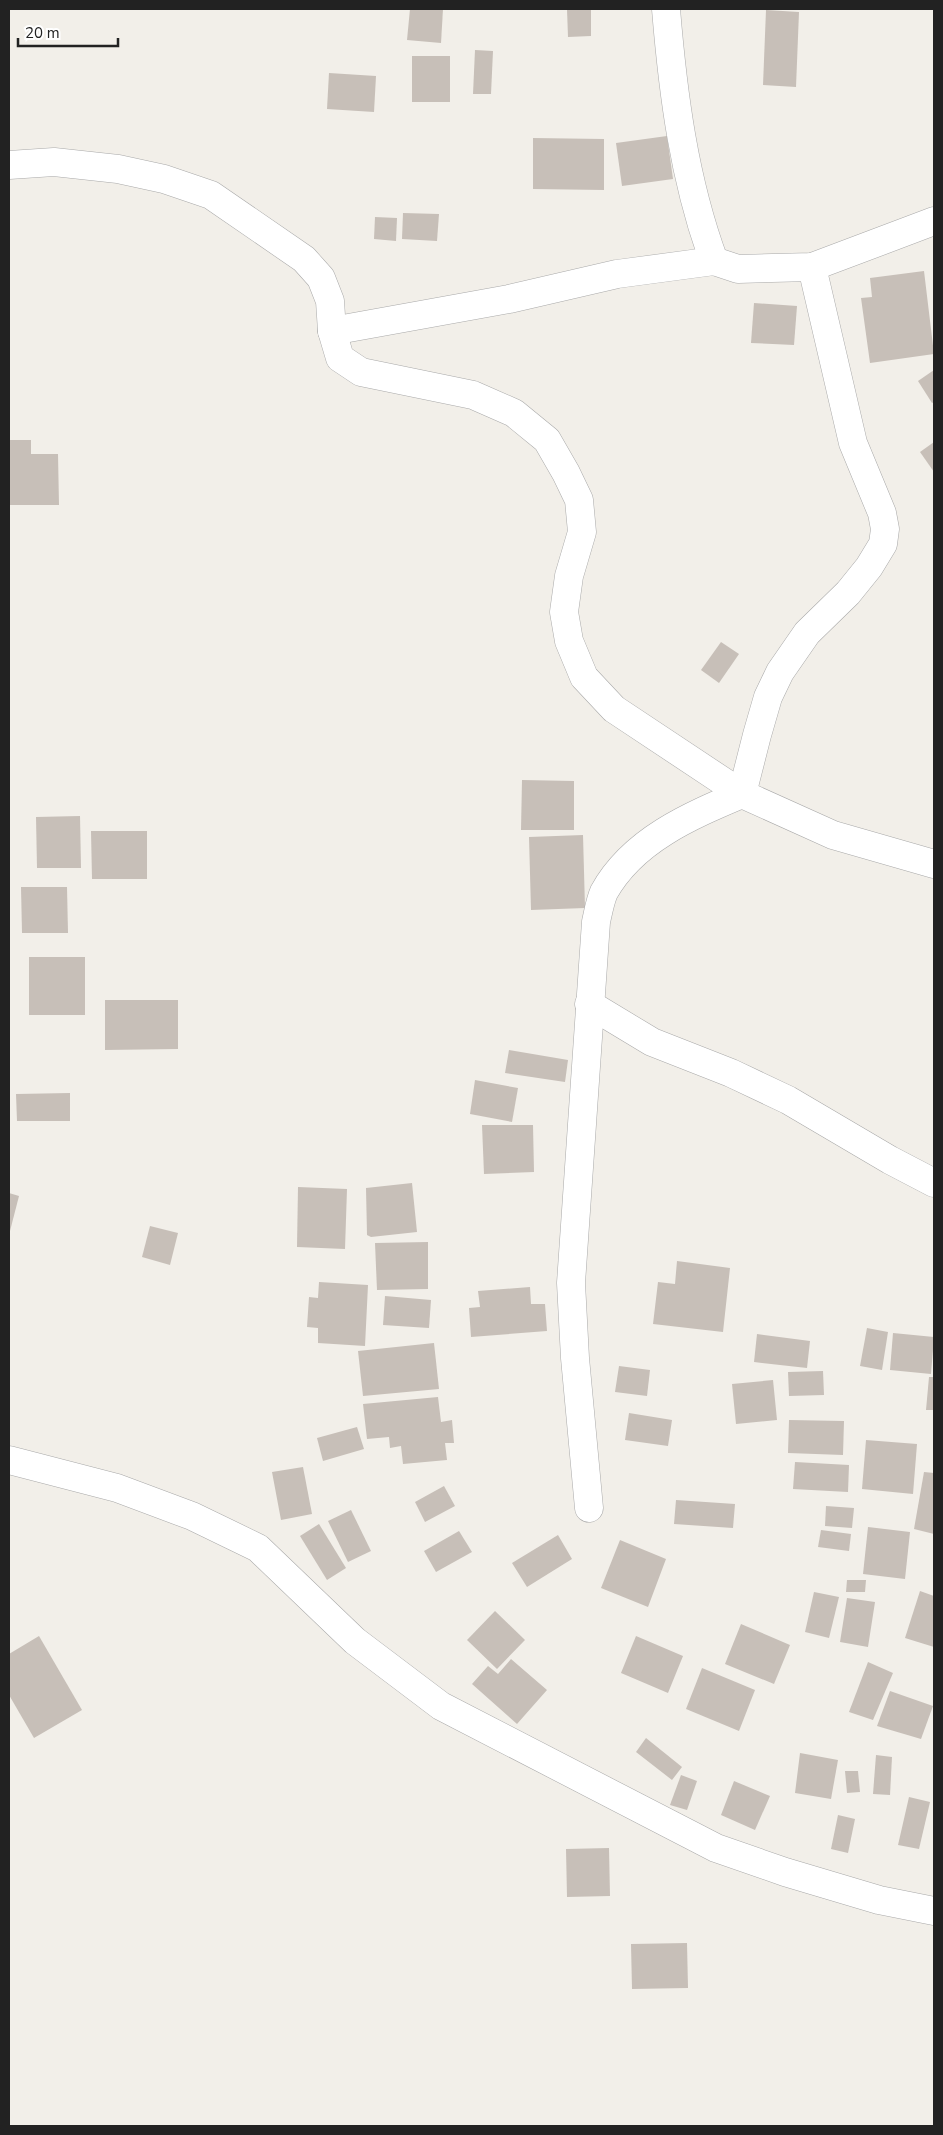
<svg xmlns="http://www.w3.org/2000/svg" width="943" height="2135" font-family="'Nunito Sans',sans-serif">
  <rect width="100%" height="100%" fill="#f2efe9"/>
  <g fill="#c7bfb8">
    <path d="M410 9H443L441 43 407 40Z"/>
    <path d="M567 9H591V36L568 37Z"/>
    <path d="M766 10 799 12 796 87 763 85Z"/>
    <path d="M475 50 493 51 491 94H473Z"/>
    <rect x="412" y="56" width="38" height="46"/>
    <path d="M329 73 376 76 374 112 327 109Z"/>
    <path d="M667 136 673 179 622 186 616 143Z"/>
    <path d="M533 138 604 139V190L533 189Z"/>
    <path d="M403 213 439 214 437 241 402 239Z"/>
    <path d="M375 217 397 218 396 241 374 239Z"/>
    <path d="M924 271 934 354 870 363 861 298 872 297 870 278Z"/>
    <path d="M754 303 797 306 794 345 751 343Z"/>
    <path d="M934 370V402L932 403 918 381Z"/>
    <path d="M9 440H31V454H58L59 505H9Z"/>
    <path d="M934 442V472L920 452Z"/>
    <path d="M721 642 739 654 719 683 701 670Z"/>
    <path d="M522 780 574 781V830H521Z"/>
    <path d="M80 816 81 868H37L36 817Z"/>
    <path d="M91 831H147V879H92Z"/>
    <path d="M583 835 585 908 531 910 529 837Z"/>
    <path d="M21 887H67L68 933H22Z"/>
    <rect x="29" y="957" width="56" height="58"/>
    <path d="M105 1000H178V1049L105 1050Z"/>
    <path d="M509 1050 568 1060 565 1082 505 1073Z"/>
    <path d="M475 1080 518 1088 512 1122 470 1114Z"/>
    <path d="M70 1093V1121H17L16 1094Z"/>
    <path d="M482 1125H533L534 1172 484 1174Z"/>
    <path d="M412 1183 417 1232 371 1237 367 1235 366 1188Z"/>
    <path d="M298 1187 347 1189 345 1249 297 1247Z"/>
    <path d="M9 1193 19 1196 10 1231 9 1230Z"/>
    <path d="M150 1226 178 1233 170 1265 142 1257Z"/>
    <path d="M428 1242V1289L377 1290 375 1243Z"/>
    <path d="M677 1261 730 1268 723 1332 653 1324 658 1282 675 1284Z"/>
    <path d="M319 1282 368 1285 365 1346 318 1343V1328L307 1327 309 1297 318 1298Z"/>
    <path d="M530 1287 531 1304H545L547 1331 471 1337 469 1308 480 1307 478 1291Z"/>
    <path d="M385 1296 431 1300 429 1328 383 1325Z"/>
    <path d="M867 1328 888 1332 882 1370 860 1366Z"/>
    <path d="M893 1333 934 1337 931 1374 890 1370Z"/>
    <path d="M757 1334 810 1341 807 1368 754 1362Z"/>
    <path d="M434 1343 439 1389 363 1396 358 1351Z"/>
    <path d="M619 1366 650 1370 647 1396 615 1392Z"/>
    <path d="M823 1371 824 1395 789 1396 788 1372Z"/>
    <path d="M929 1377H934V1410H926Z"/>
    <path d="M773 1380 777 1420 736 1424 732 1384Z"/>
    <path d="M438 1397 441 1422 452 1420 454 1443H445L447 1460 403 1464 401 1446 390 1448 389 1437 367 1439 363 1404Z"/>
    <path d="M629 1413 672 1420 668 1446 625 1440Z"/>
    <path d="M789 1420 844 1421 843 1455 788 1453Z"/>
    <path d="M357 1427 364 1449 323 1461 317 1438Z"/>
    <path d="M866 1440 917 1444 913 1494 862 1489Z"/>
    <path d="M795 1462 849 1465 848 1492 793 1489Z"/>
    <path d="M303 1467 312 1514 281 1520 272 1472Z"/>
    <path d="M924 1472 934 1473V1534L914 1529Z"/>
    <path d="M444 1486 455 1506 425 1522 415 1502Z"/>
    <path d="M676 1500 735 1504 733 1528 674 1524Z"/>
    <path d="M826 1506 854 1508 852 1528 825 1526Z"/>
    <path d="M351 1510 371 1551 348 1562 328 1521Z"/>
    <path d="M319 1524 346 1568 327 1580 300 1536Z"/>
    <path d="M868 1527 910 1532 905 1579 863 1574Z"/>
    <path d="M821 1530 851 1534 849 1551 818 1547Z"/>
    <path d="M459 1531 472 1552 436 1572 424 1551Z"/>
    <path d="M558 1535 572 1559 527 1587 512 1563Z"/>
    <path d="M620 1540 666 1559 648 1607 601 1588Z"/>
    <path d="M847 1580H866L865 1592H846Z"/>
    <path d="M920 1591 934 1596V1647L905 1638Z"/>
    <path d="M814 1592 839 1597 829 1638 805 1632Z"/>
    <path d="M847 1598 875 1602 868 1647 840 1642Z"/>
    <path d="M495 1611 525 1640 497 1669 467 1640Z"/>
    <path d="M741 1624 790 1645 774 1684 725 1664Z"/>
    <path d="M39 1636 82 1710 34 1738 9 1695V1654Z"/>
    <path d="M636 1636 683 1656 668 1693 621 1673Z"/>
    <path d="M511 1659 547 1690 517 1724 472 1684 488 1666 498 1674Z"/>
    <path d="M868 1662 893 1673 873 1720 849 1712Z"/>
    <path d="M702 1668 755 1690 739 1731 686 1709Z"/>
    <path d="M890 1691 933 1706 921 1739 877 1726Z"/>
    <path d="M646 1738 682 1767 672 1780 636 1752Z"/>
    <path d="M800 1753 838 1760 831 1799 795 1793Z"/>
    <path d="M876 1755 892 1757 890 1795 873 1794Z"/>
    <path d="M845 1771H858L860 1792 847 1793Z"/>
    <path d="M681 1775 697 1781 687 1810 670 1805Z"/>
    <path d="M734 1781 770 1796 755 1830 721 1815Z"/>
    <path d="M909 1797 930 1802 919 1849 898 1845Z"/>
    <path d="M838 1815 855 1819 848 1853 831 1849Z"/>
    <path d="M609 1848 610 1896 567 1897 566 1849Z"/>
    <path d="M687 1943 688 1988 632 1989 631 1944Z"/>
  </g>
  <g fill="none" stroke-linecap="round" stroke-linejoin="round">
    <defs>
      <g id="minor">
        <path d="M666 9C673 94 684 180 714 261L738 269 812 267 934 221"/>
        <path d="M9 165 54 162 118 169 164 179 211 195 304 259 321 278 330 301 332 331 340 358 361 372 473 395 514 413 547 440 566 473 579 500 582 532 569 576 564 612 569 641 584 677 614 709 742 794 833 835 934 864"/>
        <path d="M332 331 509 299 617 274 714 261"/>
        <path d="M589 1004 652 1042 731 1073 788 1100 890 1160 934 1183"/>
        <path d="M9 1460 117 1488 192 1516 258 1548 355 1641 441 1706 716 1848 785 1872 879 1900 934 1911"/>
        <path d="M589 1508 575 1358 571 1283 596 922C598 913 600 901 604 892 633 840 690 816 742 794L757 735 768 697 780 672 807 633 848 593 869 567 883 544 885 529 882 513 853 443 812 267"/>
      </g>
    </defs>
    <use href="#minor" stroke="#a9a9a9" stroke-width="29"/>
    <use href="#minor" stroke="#fff" stroke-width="28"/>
  </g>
  <rect width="943" height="2135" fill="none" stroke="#222222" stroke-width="20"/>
  <path d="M18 38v8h100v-8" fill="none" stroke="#222222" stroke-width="2.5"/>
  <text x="25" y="38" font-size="15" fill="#222222" stroke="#ffffff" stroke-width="4" paint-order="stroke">20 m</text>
</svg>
